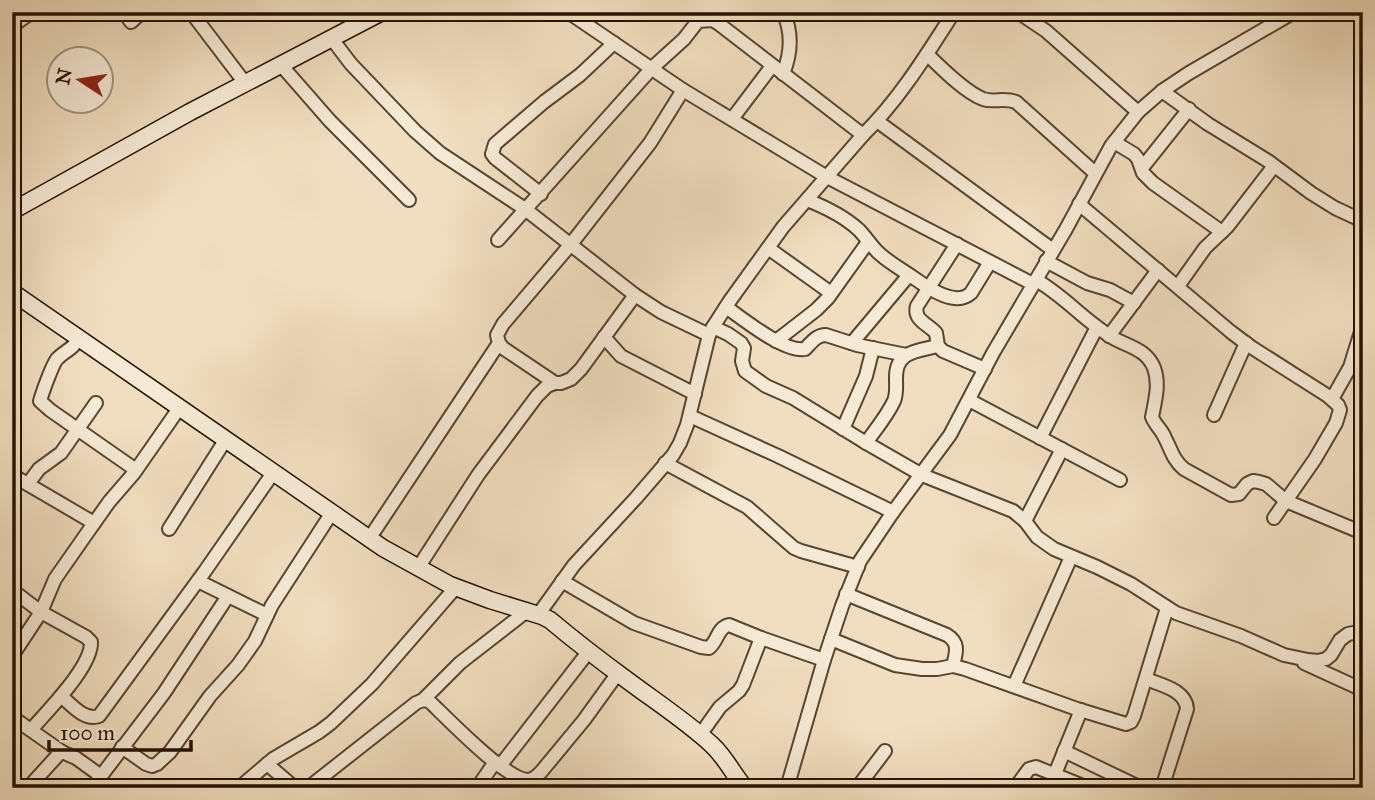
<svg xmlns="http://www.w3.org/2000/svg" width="1375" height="800" font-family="'IM FELL Great Primer',serif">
  <rect width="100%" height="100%" fill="#f1dec0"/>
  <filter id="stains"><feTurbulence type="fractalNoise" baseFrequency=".00286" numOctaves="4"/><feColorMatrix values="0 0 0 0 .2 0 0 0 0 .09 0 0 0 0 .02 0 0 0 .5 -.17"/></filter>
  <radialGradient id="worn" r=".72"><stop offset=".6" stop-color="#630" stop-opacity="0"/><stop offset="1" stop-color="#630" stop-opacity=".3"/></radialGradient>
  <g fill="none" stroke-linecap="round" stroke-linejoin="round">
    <defs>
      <g id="street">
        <path d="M124 12 131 22 142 12"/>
        <path d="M191 12 245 83"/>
        <path d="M568 12 683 90 827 177 1033 284"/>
        <path d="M783 12C793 33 791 54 783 74"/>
        <path d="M1018 12 1046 31 1138 112"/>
        <path d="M12 26 32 12"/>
        <path d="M332 39 351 64 415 131 440 153 525 209 635 295 661 312 709 335"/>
        <path d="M927 54C941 68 965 92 983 99 994 103 1003 97 1016 102L1095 173"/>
        <path d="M281 65 330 121 409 200"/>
        <path d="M1162 91 1208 124 1268 161 1311 193 1335 208 1363 221"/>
        <path d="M732 119 772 66"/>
        <path d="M877 121 1053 250"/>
        <path d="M1114 142 1134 154 1138 159 1143 173 1153 183 1222 232"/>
        <path d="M1142 168 1189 109"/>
        <path d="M541 194 495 158 492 154 495 144 544 102 580 75 614 43"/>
        <path d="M807 200C825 207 845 217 859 230 867 238 872 248 881 255 889 262 899 268 908 274 923 284 954 309 971 293L990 262"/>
        <path d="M1079 204 1231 332 1251 347 1328 396 1338 405 1340 410 1336 423 1315 459 1274 518"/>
        <path d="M498 240 652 68 684 39 698 21 713 20 719 24 863 135"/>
        <path d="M957 244 917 306C913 320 928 324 936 333L938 346 943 351 985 369"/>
        <path d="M768 248 831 293"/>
        <path d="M1046 261 1087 283 1110 290 1134 303"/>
        <path d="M1036 280C1065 296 1086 323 1115 339 1130 347 1147 350 1154 368 1160 384 1155 401 1152 417 1155 425 1162 430 1165 438 1171 449 1173 460 1184 469L1231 495 1239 494 1247 484 1253 481 1259 482 1266 484 1286 501 1363 533"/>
        <path d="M1178 286 1205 248 1227 227 1274 166"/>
        <path d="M726 307C743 319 785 353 805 349 811 343 816 335 826 335L857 345 906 355"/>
        <path d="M713 327 728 334 741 343 744 348 742 361 745 371 766 386 793 398 863 441 922 475 1013 511 1025 521 1037 537 1054 549 1097 567 1131 584 1176 613 1241 636 1284 655 1308 660 1318 661 1326 659 1331 655 1340 640 1348 634 1363 631"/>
        <path d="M1109 336 1158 270"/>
        <path d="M604 337 621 356 695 394"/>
        <path d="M78 338C74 349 66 350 58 358 53 362 42 394 40 401L50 410 136 470"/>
        <path d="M776 341 816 310 828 298 868 242"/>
        <path d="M852 343 909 275"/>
        <path d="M555 383 503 348 499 343 497 335 503 324 571 244 650 143 683 90"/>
        <path d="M1332 399 1350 367 1363 325"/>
        <path d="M969 400 1120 480"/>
        <path d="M1214 415 1246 343"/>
        <path d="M690 416 778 456 893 512"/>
        <path d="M843 429 866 376 873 348"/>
        <path d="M1040 438 1097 327"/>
        <path d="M866 443C875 430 887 416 894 401 897 394 896 387 896 379 895 351 917 351 938 346"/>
        <path d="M665 463 747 507 794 548 801 551 858 567"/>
        <path d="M12 475 94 523"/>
        <path d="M28 484 39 469 61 453 96 403"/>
        <path d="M1025 521 1062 449"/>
        <path d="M169 529 226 439"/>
        <path d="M369 539 499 343"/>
        <path d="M418 568 478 475 537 396 547 386 555 383H561L571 379 581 369 635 295"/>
        <path d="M198 581 267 615"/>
        <path d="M562 581 634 623 701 647 709 648C718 641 717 628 729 625L761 638 824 660"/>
        <path d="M12 590 41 612 86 637 91 642C92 667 47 711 31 730"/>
        <path d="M846 594 947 635C960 643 956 653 953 666"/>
        <path d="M538 615 574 565 636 498 673 455 680 443 687 425 709 335 713 327 729 302 783 227 863 135C899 100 927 54 954 12"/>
        <path d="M831 639 895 665 922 669H937L953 666 965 669 1077 709 1126 724 1131 722 1134 716 1167 608"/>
        <path d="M12 656 41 612 55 579 85 536 109 502 134 473 180 407"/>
        <path d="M1304 663 1363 690"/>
        <path d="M1146 679C1161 685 1186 690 1187 709L1162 788"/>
        <path d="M1014 686 1071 557"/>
        <path d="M61 696C72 705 84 721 99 716L205 571 273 473"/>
        <path d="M423 700 460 663 527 611"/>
        <path d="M12 717 62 752"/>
        <path d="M700 735 720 707 739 691 743 685 761 638"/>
        <path d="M122 747 146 764 152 766 157 764 170 752 210 696 238 665 255 641 272 605 331 514"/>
        <path d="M1064 751 1141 788"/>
        <path d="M267 764 295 788"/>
        <path d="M500 766 589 651"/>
        <path d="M1055 774 1081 710"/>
        <path d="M28 788 58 755 62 752 76 758 101 776"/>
        <path d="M92 788 164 693 228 596"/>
        <path d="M239 788 273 759 319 732 331 723 372 684 456 587"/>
        <path d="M308 788 416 703 423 700 429 701C447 718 506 780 528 780 533 780 537 776 541 772L584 720 618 673"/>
        <path d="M477 788 495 762"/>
        <path d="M787 788 824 660 842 606 860 561 893 512 950 435 993 353 1066 229 1111 146 1138 112 1162 91 1189 73 1294 12"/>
        <path d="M857 788 885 751"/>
        <path d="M1015 788 1029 769 1036 767 1088 788"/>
      </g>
      <g id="secondary">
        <path d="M12 211 190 112 382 12"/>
        <path d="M12 292 383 548 450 585 490 600 542 616 550 620C575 641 601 661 627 680 655 701 686 721 712 745 726 758 733 774 745 788"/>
      </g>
    </defs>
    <use href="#street" stroke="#574530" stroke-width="16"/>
    <use href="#secondary" stroke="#241200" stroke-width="19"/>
    <use href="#street" stroke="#f6ead6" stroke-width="12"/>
    <use href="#secondary" stroke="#f6ead6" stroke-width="16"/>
  </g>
  <rect width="1375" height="800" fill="none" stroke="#f1dec0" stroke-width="42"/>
  <rect x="14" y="14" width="1347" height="772" fill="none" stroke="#241200" stroke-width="3.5"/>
  <rect x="21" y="21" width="1333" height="758" fill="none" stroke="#241200" stroke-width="2"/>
  <g transform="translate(80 80) rotate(282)"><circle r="33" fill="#f6ead6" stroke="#a29480" stroke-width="2"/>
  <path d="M0-5L12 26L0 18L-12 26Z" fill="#8f2418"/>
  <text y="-10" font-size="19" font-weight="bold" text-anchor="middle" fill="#241200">N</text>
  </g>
  <path d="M49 740v10h142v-10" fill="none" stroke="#241200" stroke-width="3.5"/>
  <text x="60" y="740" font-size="21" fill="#241200" stroke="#f6ead6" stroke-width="5" paint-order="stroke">100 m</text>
  <rect width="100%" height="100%" filter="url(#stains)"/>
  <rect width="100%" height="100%" fill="url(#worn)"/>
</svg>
